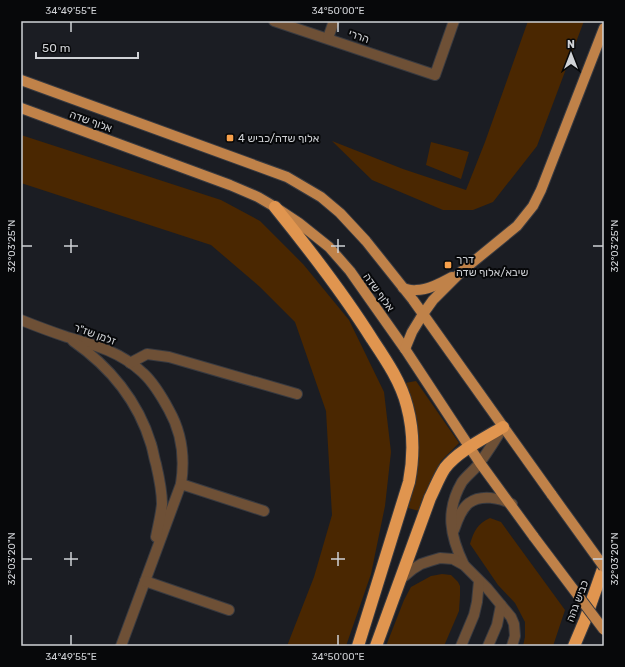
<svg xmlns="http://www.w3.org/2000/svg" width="625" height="667" font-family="Rubik,Heebo,sans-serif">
  <rect width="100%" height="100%" fill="#1b1d23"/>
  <g fill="#4a2701">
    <path d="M528 21H584L537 146 493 202 473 210H443L372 180 332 141 403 169 466 190 485 142Z"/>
    <path d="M21 135 221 200 260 221 303 264 349 320 384 392 391 452 385 506 371 574 346 646H287L314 577 332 515 326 411 295 322 260 287 211 245 21 183Z"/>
    <path d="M431 142 469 152 461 179 426 165Z"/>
    <path d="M416 381 459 443 441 461 435 472 419 511 408 508 416 477 405 383Z"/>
    <path d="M490 518 501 522 565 610 553 646H523L525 637V622L515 603 498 585 470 544C474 531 477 524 490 518Z"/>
    <path d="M442 574 451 575 458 582 460 586V596L459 611 444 646H386L404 600 411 587 431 576Z"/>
  </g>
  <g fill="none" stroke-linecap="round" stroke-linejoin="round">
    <defs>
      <g id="minor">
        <path d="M274 21 435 75 454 21"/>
        <path d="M328 38 334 21"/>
        <path d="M21 320C36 326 52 332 67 337 95 345 121 352 143 373 154 383 162 397 169 410 182 433 185 458 181 484L121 646"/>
        <path d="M73 341C109 366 138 401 151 444 153 450 154 458 156 464 159 477 162 491 162 504 161 515 158 526 156 537"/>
        <path d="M130 363 147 354 169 357 297 394"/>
        <path d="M181 484 264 511"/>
        <path d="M454 530C457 521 461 509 469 503 481 494 500 498 512 504"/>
        <path d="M464 565C450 536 445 511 462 482 468 474 476 469 481 461 489 450 496 439 503 427"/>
        <path d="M401 579 413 569 421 564 430 561 440 558 453 559 464 565 487 588 511 617 514 624 515 636 512 646"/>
        <path d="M145 581 229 610"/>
        <path d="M461 646 474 615 477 602 479 581"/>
        <path d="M488 646 497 625 501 605"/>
      </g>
      <g id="major">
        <path d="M21 80 287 177 321 197 340 213 366 241 413 300 552 495"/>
        <path d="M21 108 230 185 258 197 275 207 299 223 329 247 350 271 369 298 405 349 480 463 534 537"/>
        <path d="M403 288C407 289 412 291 416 290 428 290 441 283 452 277"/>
        <path d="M405 349 412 332 423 314 433 300 462 271 517 226 533 206 541 190 604 28"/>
      </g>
      <g id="highway">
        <path d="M275 207C309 249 343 293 372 339 386 360 401 382 407 406 414 432 414 456 409 482L358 646"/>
        <path d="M376 646 430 498C435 488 439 477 445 468 458 451 485 438 503 427"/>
        <path d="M574 646 585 620 604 566"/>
      </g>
    </defs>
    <use href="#minor" stroke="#383a40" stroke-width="12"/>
    <use href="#major" stroke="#383a40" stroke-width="12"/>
    <use href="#highway" stroke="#383a40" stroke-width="14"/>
    <use href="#minor" stroke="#6e5036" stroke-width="10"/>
    <use href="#major" stroke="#c08249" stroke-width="10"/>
    <use href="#highway" stroke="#e0954f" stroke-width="12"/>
    <defs>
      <g id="major-bridge">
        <path d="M552 495 604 567"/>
        <path d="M534 537 604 630"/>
      </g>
    </defs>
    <use href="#major-bridge" stroke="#383a40" stroke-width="12" stroke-linecap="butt"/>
    <use href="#major-bridge" stroke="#c08249" stroke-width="10"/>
  </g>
  <path fill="none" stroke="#d0d2d6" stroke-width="1.5" d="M71 22V32M338 22V32M71 239V253M338 239V253M22 246H32M64 246H78M331 246H345M593 246H603M71 552V566M338 552V566M22 559H32M64 559H78M331 559H345M593 559H603M71 635V645M338 635V645"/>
  <g fill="#f8a04b" stroke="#07080a" stroke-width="1.5">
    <rect x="226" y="134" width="8" height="8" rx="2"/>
    <rect x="444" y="261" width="8" height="8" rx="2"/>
  </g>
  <g text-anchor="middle" stroke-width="4" stroke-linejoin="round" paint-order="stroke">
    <g font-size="11" fill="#d0d2d6" stroke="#07080a">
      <text transform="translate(359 36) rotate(19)" y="4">הררי</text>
      <text transform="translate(91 121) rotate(20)" y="4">אלוף שדה</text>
      <text transform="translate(379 292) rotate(54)" y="4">אלוף שדה</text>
      <text transform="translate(95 334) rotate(20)" y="4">זלמן שז"ר</text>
      <text transform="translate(577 601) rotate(-69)" y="4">כביש גהה</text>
    </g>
    <g font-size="11" fill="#d0d2d6" stroke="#07080a" text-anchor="start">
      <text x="238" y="142">אלוף שדה/כביש 4</text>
      <text x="456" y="263">דרך<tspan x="456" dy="13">שיבא/אלוף שדה</tspan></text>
    </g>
  </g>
  <rect width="625" height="667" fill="none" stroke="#07080a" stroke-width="44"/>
  <g transform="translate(571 54)" stroke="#07080a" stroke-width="3" paint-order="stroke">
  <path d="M0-3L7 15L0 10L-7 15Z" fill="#d0d2d6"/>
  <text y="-6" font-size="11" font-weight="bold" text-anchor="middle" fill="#d0d2d6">N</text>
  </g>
  <path d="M36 52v6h102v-6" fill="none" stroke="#d0d2d6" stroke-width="2"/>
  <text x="42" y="52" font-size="12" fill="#d0d2d6" stroke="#07080a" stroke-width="3" paint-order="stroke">50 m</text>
  <rect x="22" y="22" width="581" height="623" fill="none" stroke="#d0d2d6" stroke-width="1.5"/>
  <g font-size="10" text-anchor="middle" fill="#d0d2d6">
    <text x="71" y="14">34°49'55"E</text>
    <text x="338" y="14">34°50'00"E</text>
    <text transform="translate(11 246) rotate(-90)" y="4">32°03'25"N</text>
    <text transform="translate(614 246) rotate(-90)" y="4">32°03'25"N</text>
    <text transform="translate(11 559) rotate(-90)" y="4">32°03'20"N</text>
    <text transform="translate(614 559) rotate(-90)" y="4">32°03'20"N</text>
    <text x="71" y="660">34°49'55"E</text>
    <text x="338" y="660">34°50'00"E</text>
  </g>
</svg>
